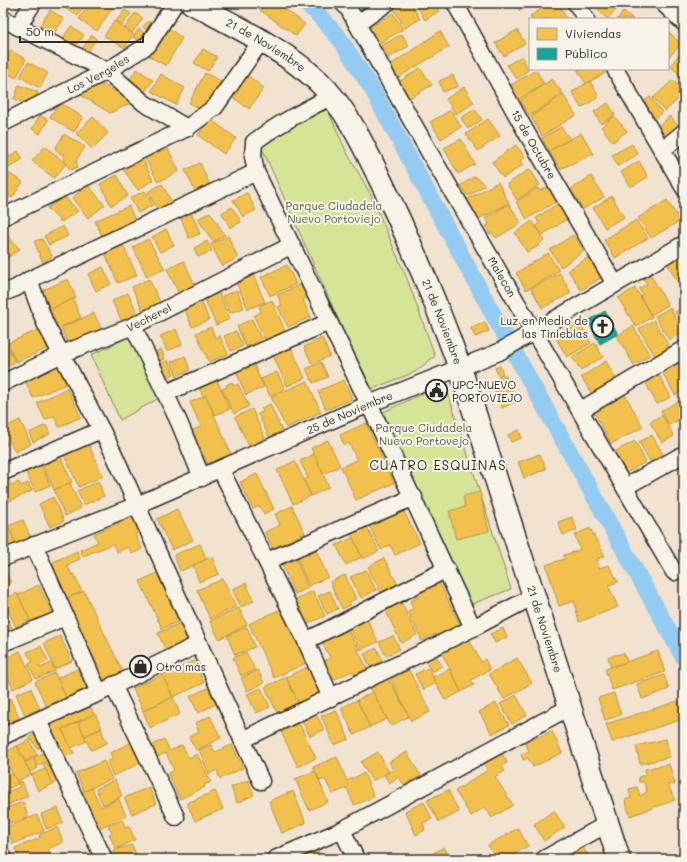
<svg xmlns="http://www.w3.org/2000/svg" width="687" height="862" font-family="Mali,sans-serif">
  <rect width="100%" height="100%" fill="#f2e3d0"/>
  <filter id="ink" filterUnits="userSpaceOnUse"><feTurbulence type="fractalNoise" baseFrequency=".025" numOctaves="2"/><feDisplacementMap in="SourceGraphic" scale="8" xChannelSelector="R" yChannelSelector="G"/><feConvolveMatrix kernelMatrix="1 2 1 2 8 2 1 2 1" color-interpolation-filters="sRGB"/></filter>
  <g filter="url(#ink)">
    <g fill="#d6e497" stroke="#808861">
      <path d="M328 110 346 151 370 193 408 281 435 356 415 372 372 389 342 328 261 146 304 115Z"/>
      <path d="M131 336 165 395 120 420 91 355Z"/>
      <path d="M440 385 446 387 511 589 470 605 373 417Z"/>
    </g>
    <g fill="#f2c14e" stroke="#b69444">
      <path d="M65 3H86L78 16 63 7Z"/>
      <path d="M90 3H107L113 7 97 31 79 19Z"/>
      <path d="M265 3H277L305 24 296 36 260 10Z"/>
      <path d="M401 3H411L420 19 405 28 393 8Z"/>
      <path d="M415 3H434L439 11 425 20Z"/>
      <path d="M515 3H533L520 11Z"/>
      <path d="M551 3H558L567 19H531L530 16Z"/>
      <path d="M596 3H623L607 19 594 5Z"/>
      <path d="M50 10 64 19 50 39 37 30Z"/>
      <path d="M125 10 131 14 122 25 116 21Z"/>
      <path d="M624 11 633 19H617Z"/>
      <path d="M135 13 143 18 132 33 125 28Z"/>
      <path d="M393 13 403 29 377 45 367 29Z"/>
      <path d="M114 21 133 34 125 48 104 36Z"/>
      <path d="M148 21 151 23 147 30 143 27Z"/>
      <path d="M71 26 84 35 74 49 62 40Z"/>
      <path d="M167 27 182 38 166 66 149 56Z"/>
      <path d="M139 29 146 34 140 42 133 37Z"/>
      <path d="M517 30 525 43 504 56 495 43Z"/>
      <path d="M440 31 449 47 394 80 386 68Z"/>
      <path d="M668 31 681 44 668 58Z"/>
      <path d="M402 34 409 46 388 58 381 46Z"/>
      <path d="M92 35 96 39 87 53 81 50Z"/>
      <path d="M203 49 217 57 208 71 194 63Z"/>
      <path d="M9 50 26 59 16 78 3 71V61Z"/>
      <path d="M682 51 684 53 683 78 670 66Z"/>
      <path d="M522 56 528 70 517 79 507 65Z"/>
      <path d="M28 62 48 73 40 88 20 77Z"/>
      <path d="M420 68 432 85 408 99 397 83Z"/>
      <path d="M137 69 153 80 145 92 129 80Z"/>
      <path d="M577 69H603L605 73 586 84Z"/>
      <path d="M536 70 544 84 518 100 509 86Z"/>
      <path d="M205 73 221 81 205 111 189 103Z"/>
      <path d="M161 74 185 88 176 105 151 91Z"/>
      <path d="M247 75 264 88 249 109 231 96Z"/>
      <path d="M453 75 458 86 443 92 439 81Z"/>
      <path d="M552 79 563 94 530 116 520 101Z"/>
      <path d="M3 80 9 83 3 95Z"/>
      <path d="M673 80 684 92V94L665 111 653 98Z"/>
      <path d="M590 81 599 97 581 108 572 92Z"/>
      <path d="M102 84 133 102 110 113 79 94Z"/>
      <path d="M19 85 38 92 32 106 14 99Z"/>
      <path d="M464 87 474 103 456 114 446 99Z"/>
      <path d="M563 94 576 115 542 136 531 117Z"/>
      <path d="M650 97 662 112 652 121 640 104Z"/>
      <path d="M59 102 83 117 74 132 50 117Z"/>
      <path d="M608 103 615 115 601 124 594 112Z"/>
      <path d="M475 109 482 120 468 129 461 118Z"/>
      <path d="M451 110 461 127 441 139 430 122Z"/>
      <path d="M40 115 48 120 40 134 32 129Z"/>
      <path d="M614 116 627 131 613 142 601 127Z"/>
      <path d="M670 116 678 126 665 138 656 128Z"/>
      <path d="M93 117 108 133 92 149 76 133Z"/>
      <path d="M210 119 236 138 224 154 198 135Z"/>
      <path d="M488 119 500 136 478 151 466 134Z"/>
      <path d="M561 127 570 139 549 151 542 138Z"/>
      <path d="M581 133 594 154 560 169 549 151Z"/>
      <path d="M64 134 85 147 76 161 78 167 70 170 64 160 65 157 55 149Z"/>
      <path d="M461 139 475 164 458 174 444 148Z"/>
      <path d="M632 144 638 154 618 166 612 155Z"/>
      <path d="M166 145 179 171 158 182 144 156Z"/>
      <path d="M516 145 525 157 520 161 523 165 503 178 492 162Z"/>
      <path d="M45 146 66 164 54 178 32 161Z"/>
      <path d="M18 151 23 159 7 169 3 161Z"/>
      <path d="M142 158 153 180 138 190 122 168Z"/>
      <path d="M639 161 648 177 631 187 621 172Z"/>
      <path d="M200 163 211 187 196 193 185 170Z"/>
      <path d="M530 169 540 185 517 200 507 184Z"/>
      <path d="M3 170 23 182 12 198 3 193Z"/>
      <path d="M117 175 128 196 111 206 100 184Z"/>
      <path d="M475 176 485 185 468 196 460 186Z"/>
      <path d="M591 176 604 197 583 209 571 189Z"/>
      <path d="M498 182 509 203 475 221 464 201Z"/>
      <path d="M162 184 174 206 160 214 148 192Z"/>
      <path d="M88 185 105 205 88 218 72 198Z"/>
      <path d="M548 187 557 201 527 219 516 202 538 188 540 191Z"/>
      <path d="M145 191 153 205 138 213 130 198Z"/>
      <path d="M247 193 256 210 243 217 233 200Z"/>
      <path d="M612 196 624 217 605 228 593 208Z"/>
      <path d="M65 197 78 211 61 222 47 208Z"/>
      <path d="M667 200 680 221 651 238 638 218Z"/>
      <path d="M559 203 569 218 542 235 536 226 539 223 536 218Z"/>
      <path d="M509 204 521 223 496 238 492 233 490 234 486 226 489 224 485 218Z"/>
      <path d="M129 206 136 223 103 238 95 221Z"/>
      <path d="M232 207 241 222 230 228 222 213Z"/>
      <path d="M191 211 200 234 189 238 180 216Z"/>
      <path d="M210 212 225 235 213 242 198 219Z"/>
      <path d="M636 220 648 238 615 258 604 240Z"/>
      <path d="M532 221 544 240 537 247 527 252 515 233Z"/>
      <path d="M63 226 68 236 49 245 44 236Z"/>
      <path d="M166 229 174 245 160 252 152 237Z"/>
      <path d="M4 232 20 249 4 260 3 234Z"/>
      <path d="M573 235 584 251 561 267 550 250Z"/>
      <path d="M228 236 238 258 222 266 211 244Z"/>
      <path d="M42 239 52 256 43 263 34 241Z"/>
      <path d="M148 239 165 269 147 277 133 247Z"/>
      <path d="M207 241 212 251 198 257 194 248Z"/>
      <path d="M123 245 137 275 118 283 105 253Z"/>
      <path d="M548 253 559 271 526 290 516 273Z"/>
      <path d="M682 254 684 259 683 292 667 263Z"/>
      <path d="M589 257 601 278 581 290 568 270Z"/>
      <path d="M184 261 198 292 182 300 167 269Z"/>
      <path d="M287 265 296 284 270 296 261 277Z"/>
      <path d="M103 267 111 284 96 291 88 274Z"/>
      <path d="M252 272 265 302 248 309 235 280Z"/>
      <path d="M560 273 571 293 542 308 531 288Z"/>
      <path d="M650 274 668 305 651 315 640 296 643 295 639 289 647 284 643 278Z"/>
      <path d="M68 279 76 298 47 310 39 292Z"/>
      <path d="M149 279 163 308 145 316 132 287Z"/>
      <path d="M301 284 307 298 303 300 311 317 288 327 278 307 282 305 277 295Z"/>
      <path d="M635 288 652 317 636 327 618 298Z"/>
      <path d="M217 289 230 319 216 325 203 296Z"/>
      <path d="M237 290 244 308 230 313 222 296Z"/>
      <path d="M128 293 140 318 124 326 112 301Z"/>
      <path d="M200 298 209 320 192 327 183 305Z"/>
      <path d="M73 299 81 318 58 328 50 309Z"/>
      <path d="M272 300 285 331 265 340 254 316 261 312 259 306Z"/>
      <path d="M684 307V326H683L675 312Z"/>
      <path d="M670 308 683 332 669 340 655 316Z"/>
      <path d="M94 313 103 333 70 348 61 328Z"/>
      <path d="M252 319 262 340 246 347 237 326Z"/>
      <path d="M654 320 670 348 655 356 639 329Z"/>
      <path d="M579 321 591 343 567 357 554 335Z"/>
      <path d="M485 322 489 331 475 337 471 328Z"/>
      <path d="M633 326 650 355 634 365 617 336Z"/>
      <path d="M211 327 215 338 220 336 228 354 209 362 196 333Z"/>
      <path d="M40 329 48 348 16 362 8 343Z"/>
      <path d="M176 329 182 345 167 351 160 336Z"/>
      <path d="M236 331 243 346 231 351 224 336Z"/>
      <path d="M3 337 15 362 3 368Z"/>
      <path d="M322 338 330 356 312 364 304 347Z"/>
      <path d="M595 343 603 357 581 370 572 357Z"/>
      <path d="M290 345 305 378 287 386 272 353Z"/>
      <path d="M161 349 165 359 159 361 155 352Z"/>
      <path d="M185 356 190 370 177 376 171 362Z"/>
      <path d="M168 360 174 374 166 378 160 364Z"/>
      <path d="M252 361 264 387 246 395 235 369Z"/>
      <path d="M606 361 616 379 592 394 581 377Z"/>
      <path d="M321 362 328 377 313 383 306 369Z"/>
      <path d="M57 363 66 384 33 398 24 378Z"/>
      <path d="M678 363 684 373V390L675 395 662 372Z"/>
      <path d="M500 366 503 374 498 376 495 368Z"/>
      <path d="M277 372 285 389 270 396 261 379Z"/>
      <path d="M505 375 510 385 495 392 490 382Z"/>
      <path d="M659 375 671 397 657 404 645 382Z"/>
      <path d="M216 378 230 409 215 415 206 396 203 397 198 385Z"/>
      <path d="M344 380 352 399 326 410 318 391Z"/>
      <path d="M307 381 321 412 286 428 271 397Z"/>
      <path d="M232 382 234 386 238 384 249 406 234 414 222 389 227 387 226 385Z"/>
      <path d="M510 385 517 401 502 408 495 392Z"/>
      <path d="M67 388 81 417 59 427 54 416 45 420 37 403Z"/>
      <path d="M623 391 643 427 611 444 592 408Z"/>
      <path d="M206 396 231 454 207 464 192 430 201 427 190 402Z"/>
      <path d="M684 398V417L669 425 661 411Z"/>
      <path d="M270 404 282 431 269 437 258 414 263 412 261 408Z"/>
      <path d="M252 409 265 438 249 446 235 417Z"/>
      <path d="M662 415 674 436 662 443 650 422Z"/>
      <path d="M20 420 31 444 15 452 3 428Z"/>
      <path d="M366 423 394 483 356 500 341 467 357 460 349 443 344 445 340 435Z"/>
      <path d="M46 425 50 434 33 442 29 433Z"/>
      <path d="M519 430 522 438 511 442 508 435Z"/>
      <path d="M3 434 8 444 3 446Z"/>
      <path d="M652 435 664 456 651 463 639 442Z"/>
      <path d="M328 440 340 466 323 474 311 448Z"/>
      <path d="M87 441 103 476 79 487 63 453Z"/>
      <path d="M635 441 646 462 626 473 614 452Z"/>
      <path d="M58 451 72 482 54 490 40 459Z"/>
      <path d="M314 454 329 487 311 496 304 480 308 478 300 461Z"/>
      <path d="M540 454 546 469 524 478 518 462Z"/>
      <path d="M295 461 311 496 293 504 277 470Z"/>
      <path d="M41 465 50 485 35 492 26 472Z"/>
      <path d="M257 474 274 509 264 514 260 506 253 509 240 482Z"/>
      <path d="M7 477 11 485 19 482 21 486 28 483 32 491 3 504V478Z"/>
      <path d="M98 481 104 496 84 505 77 491Z"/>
      <path d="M70 483 81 508 65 516 54 490Z"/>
      <path d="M480 492 489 531 456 539 449 511 465 507 463 496Z"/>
      <path d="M53 497 64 521 50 527 39 504Z"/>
      <path d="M292 506 305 533 273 549 265 532 280 525 275 514Z"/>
      <path d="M401 506 420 543 395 555 390 545 381 550 368 523Z"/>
      <path d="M177 509 193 540 172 550 157 519Z"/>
      <path d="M5 517 16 544 3 549V518Z"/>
      <path d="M132 517 139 532 135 534 142 549 132 554 128 547 117 552 113 544 83 556 80 550 98 542 94 534Z"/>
      <path d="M572 517 577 530 563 535 558 522Z"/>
      <path d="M23 520 31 538 16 544 8 526Z"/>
      <path d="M367 527 379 551 363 559 351 534Z"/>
      <path d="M590 528 605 556 597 559 599 568 609 565 618 582 608 585 618 607 579 622 574 601 559 606 546 565 564 559V555L580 550 575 535Z"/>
      <path d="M353 538 362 557 346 565 336 545Z"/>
      <path d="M200 544 207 560 180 571 174 555Z"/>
      <path d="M316 550 328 577 309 586 297 558Z"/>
      <path d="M77 551 80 559 67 565 72 575 74 574 82 592 67 598 51 563Z"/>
      <path d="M212 557 219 574 199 582 193 565Z"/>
      <path d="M384 558 399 587 382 595 368 567Z"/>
      <path d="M296 559 308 588 295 594 282 565Z"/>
      <path d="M4 568 11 583 3 587V569Z"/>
      <path d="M366 570 376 590 361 598 350 577Z"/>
      <path d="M157 573 179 621 162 629 140 581Z"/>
      <path d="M345 575 356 599 349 602 351 605 342 609 330 582Z"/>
      <path d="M223 579 236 607 210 619 197 590Z"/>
      <path d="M438 580 461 627 437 639 436 634 422 641 408 611 413 609 410 601 418 597 415 590Z"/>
      <path d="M246 583 254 601 241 607 232 589Z"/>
      <path d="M39 585 54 617 33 627 18 595Z"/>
      <path d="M84 591 123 672 105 681 66 599Z"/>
      <path d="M313 591 325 616 305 625 294 600Z"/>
      <path d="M330 591 338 609 327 614 318 596Z"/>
      <path d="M17 593 30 620 16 627 3 600Z"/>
      <path d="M401 602 417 635 401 643 385 609Z"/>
      <path d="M3 608 14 632 3 637Z"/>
      <path d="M239 608 247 625 219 639 210 621Z"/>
      <path d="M283 608 308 662 274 678 249 624Z"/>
      <path d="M366 617 378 642 360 650 348 625Z"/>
      <path d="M180 623 188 641 166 651 158 633Z"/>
      <path d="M247 627 255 647 235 655 227 636Z"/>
      <path d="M503 628 507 637 495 643 490 634Z"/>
      <path d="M348 630 367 668 354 675 352 671 333 680 324 661 330 658 322 642Z"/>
      <path d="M60 636 72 661 55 669 44 643Z"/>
      <path d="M393 636 400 649 386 656 379 642Z"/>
      <path d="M469 639 481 662 485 659 490 670 471 680 474 685 461 692 442 653Z"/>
      <path d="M41 646 48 661 39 665 40 668 51 663 55 671 36 679 28 664 33 662 31 658H30L27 652Z"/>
      <path d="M377 648 383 662 370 667 364 654Z"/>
      <path d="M20 651 33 679 13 689 3 666V659Z"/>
      <path d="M433 651 442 666 432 672 423 657Z"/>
      <path d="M658 651 665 672 612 690 605 669Z"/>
      <path d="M246 652 255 670 241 676 233 658Z"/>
      <path d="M624 653 627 662 611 667 608 657Z"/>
      <path d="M517 658 532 683 504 699 489 674Z"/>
      <path d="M194 661 204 683 173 697 162 675Z"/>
      <path d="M308 667 321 695 299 705 286 677Z"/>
      <path d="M428 668 436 683 423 690 415 674Z"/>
      <path d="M78 669 87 690 67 700 57 678Z"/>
      <path d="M450 669 461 692 445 700 433 677Z"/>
      <path d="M258 670 264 683 247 691 241 678Z"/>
      <path d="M409 670 430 712 411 721 391 679Z"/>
      <path d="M55 673 67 700 47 708 35 682Z"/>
      <path d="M162 675 173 697 143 711 133 688Z"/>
      <path d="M664 675 669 689 642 699 637 684Z"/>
      <path d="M3 676 10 691 3 694Z"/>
      <path d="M387 676 409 716 391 726 369 685Z"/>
      <path d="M286 677 299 705 278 715 265 687Z"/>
      <path d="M31 688 40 709 25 715 16 694Z"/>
      <path d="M208 688 216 704 198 713 190 696Z"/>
      <path d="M261 688 270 707 256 713 247 694Z"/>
      <path d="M373 692 387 719 370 727 357 700Z"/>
      <path d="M614 693 621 715 605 720 598 698Z"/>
      <path d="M516 695 527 715 512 724 500 704Z"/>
      <path d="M173 697 180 714 150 728 143 711Z"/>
      <path d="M10 698 19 718 3 725V701Z"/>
      <path d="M357 700 370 727 354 735 341 708Z"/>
      <path d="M678 701 683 719 612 742 606 724Z"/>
      <path d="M496 703 509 725 492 734 479 712Z"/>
      <path d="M89 704 94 714 62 729 74 753 65 757 49 723Z"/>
      <path d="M336 710 349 739 334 745 321 716Z"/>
      <path d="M94 714H95L102 728 84 736 78 722Z"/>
      <path d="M316 714 324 730 310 736 302 721Z"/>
      <path d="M210 716 221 738 196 750 189 737 199 732 195 723Z"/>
      <path d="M78 722 87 741 71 748 62 729Z"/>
      <path d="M299 723 316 758 298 767 281 732Z"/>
      <path d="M101 729 107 743 91 750 84 736Z"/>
      <path d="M552 731 562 753 533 767 528 758 523 760 521 754 529 751 525 743Z"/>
      <path d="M36 734 43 746 37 749 33 741H31L29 737Z"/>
      <path d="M164 739 170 751 182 745 189 758 197 754 211 782 204 785 205 787 180 799 168 774 174 770 166 753 157 757 151 746Z"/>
      <path d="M666 739 670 757 640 764 636 746Z"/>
      <path d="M29 740 37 755 25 762 17 746Z"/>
      <path d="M132 742 141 763 113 776 107 762 113 759 110 753Z"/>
      <path d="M211 745 215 752 232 745 243 768 220 779 217 770 209 774 199 750Z"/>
      <path d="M17 746 31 774 16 782 3 754Z"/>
      <path d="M44 752 49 760 37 766 33 758Z"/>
      <path d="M378 752 389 772 372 781 361 762Z"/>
      <path d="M407 752 421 776 404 785 399 777 389 783 384 775 393 770 389 762Z"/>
      <path d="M502 753 507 763 502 766 505 771 495 777 513 805 492 818 485 807 471 816 455 791 488 770 484 764Z"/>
      <path d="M337 757 347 781 364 773 374 797 354 805 347 788 332 794 325 779 320 781 313 767Z"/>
      <path d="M33 758 38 768 30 772 25 762Z"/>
      <path d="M3 761 10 775 13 774 18 784 7 789 3 781Z"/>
      <path d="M52 761 61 780 53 784 43 765Z"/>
      <path d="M104 761 112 779 84 791 76 773Z"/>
      <path d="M669 764 675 784 668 785 675 800 630 816 625 800 631 798 629 789 637 787 640 796 647 792 644 782H639L638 777 646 775 645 769Z"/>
      <path d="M45 769 53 784 38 791 31 775Z"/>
      <path d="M315 771 328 802 309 810 295 779Z"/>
      <path d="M115 780 122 796 103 805 96 789Z"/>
      <path d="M248 780 254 795 237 803 231 787Z"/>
      <path d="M22 781 28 796 3 807V790L6 789 7 792 20 787 18 783Z"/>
      <path d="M149 787 156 804 132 814 124 798Z"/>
      <path d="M92 788 101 807 119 799 126 816 97 829 81 793Z"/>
      <path d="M448 790 459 812 439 822 427 800Z"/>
      <path d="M215 791 223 809 195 821 187 803Z"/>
      <path d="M293 791 306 823 282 833 269 801Z"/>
      <path d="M23 802 28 817 7 824 3 813V809Z"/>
      <path d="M424 802 432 819 423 823 425 830 416 835 405 811Z"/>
      <path d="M58 808 63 823 46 829 41 814Z"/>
      <path d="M554 811 565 827 544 841 534 824Z"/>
      <path d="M37 815 44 831 13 844 6 827Z"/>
      <path d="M122 820 126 828 129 826 135 840 116 849 109 834 112 833 108 826Z"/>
      <path d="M57 827 63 842 48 849 51 855 41 859H19L15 848 40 838 39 835Z"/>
      <path d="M518 828 528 846 505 859H496L488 845Z"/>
      <path d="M132 845 138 859H117L114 850Z"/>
      <path d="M444 847 451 859H423Z"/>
      <path d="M583 847 590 859H562Z"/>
      <path d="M317 850 322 857 318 859H304L303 858Z"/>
    </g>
    <path fill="#17a398" stroke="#1d7f77" d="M605 311 618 334 600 344 588 321Z"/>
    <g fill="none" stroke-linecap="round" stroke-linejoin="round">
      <path stroke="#93cbf2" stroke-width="17" d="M305 3 315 11 340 39 372 89 493 314 684 658"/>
      <defs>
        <g id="street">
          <path id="s1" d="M343 3 348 8 432 157 674 572"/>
          <path id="s2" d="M455 3 525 130 615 284"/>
          <path d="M576 3 586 19"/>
          <path d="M663 3 684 23"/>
          <path d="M3 19 107 71 144 103 187 128"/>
          <path d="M357 24 387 3"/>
          <path d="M18 27 33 3"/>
          <path d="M615 69 684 188"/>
          <path d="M332 96C305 110 278 124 254 142L253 156 256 172 369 404 473 628"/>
          <path id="s3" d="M3 123 107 71 148 45 175 3"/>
          <path d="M662 150 684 132"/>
          <path d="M3 217 187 128 215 107 261 41"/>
          <path d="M29 280 45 323 113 452 199 644 261 781"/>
          <path d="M3 293 16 288 29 280 256 172"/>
          <path d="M133 326 179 422 202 478"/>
          <path id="s4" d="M3 383 62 354 133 326 292 245"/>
          <path d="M166 393 329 322"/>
          <path d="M581 410 684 349"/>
          <path d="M221 470 306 641 331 698"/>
          <path d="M3 472 101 430"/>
          <path d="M625 487 684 454"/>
          <path d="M34 545 99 693"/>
          <path id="s5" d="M3 558 137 505 369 404 499 352 684 244"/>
          <path d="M267 561 414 497"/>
          <path d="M306 641 447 569"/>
          <path d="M3 643 65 617"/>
          <path d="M113 685 176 817"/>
          <path d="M38 721 104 859"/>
          <path d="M3 736 99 693 199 644"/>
          <path d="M242 740 473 628 534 596"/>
          <path d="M342 830 356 859"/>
          <path d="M3 857 4 859"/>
          <path d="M275 859 342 830 570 707"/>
          <path d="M544 859 607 824"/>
        </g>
        <g id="secondary">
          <path id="s6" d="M192 3C233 25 283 49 318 81 345 107 362 142 378 175 409 238 436 302 460 368L570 707 619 859"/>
        </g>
      </defs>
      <use href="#street" stroke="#2b2b2b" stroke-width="19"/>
      <use href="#secondary" stroke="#2b2b2b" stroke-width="25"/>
      <use href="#street" stroke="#f7f3e8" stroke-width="16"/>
      <use href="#secondary" stroke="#f7f3e8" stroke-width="22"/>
    </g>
  </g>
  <defs>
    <symbol id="church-ring" viewBox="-11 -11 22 22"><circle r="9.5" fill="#f7f3e8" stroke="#2b2b2b" stroke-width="1.5"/><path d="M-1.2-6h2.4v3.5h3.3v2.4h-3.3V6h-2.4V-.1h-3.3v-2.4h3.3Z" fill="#2b2b2b"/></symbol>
    <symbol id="civic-ring" viewBox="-11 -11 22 22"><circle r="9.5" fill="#f7f3e8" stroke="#2b2b2b" stroke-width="1.5"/><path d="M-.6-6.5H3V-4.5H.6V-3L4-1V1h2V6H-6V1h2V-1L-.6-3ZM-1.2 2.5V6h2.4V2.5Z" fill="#2b2b2b"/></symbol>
    <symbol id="shop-ring" viewBox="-11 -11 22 22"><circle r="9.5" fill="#f7f3e8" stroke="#2b2b2b" stroke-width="1.5"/><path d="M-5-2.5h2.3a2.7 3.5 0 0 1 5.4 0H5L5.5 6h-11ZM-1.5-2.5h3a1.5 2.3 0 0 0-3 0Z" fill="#2b2b2b"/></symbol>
  </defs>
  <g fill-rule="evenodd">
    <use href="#church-ring" x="590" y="314" width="25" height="25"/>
    <use href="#civic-ring" x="424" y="378" width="25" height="25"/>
    <use href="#shop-ring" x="128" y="654" width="25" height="25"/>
  </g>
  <g text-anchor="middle" stroke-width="4" stroke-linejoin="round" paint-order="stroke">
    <g font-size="11" fill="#2b2b2b" stroke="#f7f3e8">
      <text dy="4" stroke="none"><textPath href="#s6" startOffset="85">21 de Noviembre</textPath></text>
      <text dy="4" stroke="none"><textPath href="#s3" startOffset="107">Los Vergeles</textPath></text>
      <text dy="4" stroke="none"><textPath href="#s2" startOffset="162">15 de Octubre</textPath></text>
      <text dy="4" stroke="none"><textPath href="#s1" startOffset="317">Malecon</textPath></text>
      <text dy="4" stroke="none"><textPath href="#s4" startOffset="160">Vecherel</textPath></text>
      <text dy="4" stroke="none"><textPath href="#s6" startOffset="421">21 de Noviembre</textPath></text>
      <text dy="4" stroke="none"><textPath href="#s5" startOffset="376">25 de Noviembre</textPath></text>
      <text dy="4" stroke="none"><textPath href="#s6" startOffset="745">21 de Noviembre</textPath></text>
    </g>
    <g font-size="11" fill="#565946" stroke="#f7f3e8">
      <text x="334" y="210">Parque Ciudadela<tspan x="334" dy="13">Nuevo Portoviejo</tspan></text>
      <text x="424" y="432">Parque Ciudadela<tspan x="424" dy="13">Nuevo Portovejo</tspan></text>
    </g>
    <g font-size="11" fill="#2b2b2b" stroke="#f7f3e8" text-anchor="start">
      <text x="588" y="325" text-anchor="end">Luz en Medio de<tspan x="588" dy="13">las Tinieblas</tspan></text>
      <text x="452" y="389">UPC-NUEVO<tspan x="452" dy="13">PORTOVIEJO</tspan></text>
      <text x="156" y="671">Otro más</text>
    </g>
    <g font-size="13" letter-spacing="1" fill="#2b2b2b" stroke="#f7f3e8">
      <text x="438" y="470">CUATRO ESQUINAS</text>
    </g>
  </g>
  <rect width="687" height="862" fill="none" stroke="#f7f3e8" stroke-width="16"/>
  <rect x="8" y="8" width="671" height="846" fill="none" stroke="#2b2b2b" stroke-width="1.5" filter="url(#ink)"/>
  <rect x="529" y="18" width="140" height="52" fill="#f7f3e8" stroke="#a5a39c"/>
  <rect x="537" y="28" width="20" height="12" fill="#f2c14e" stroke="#a5a39c"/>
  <text x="565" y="38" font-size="12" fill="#2b2b2b">Viviendas</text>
  <rect x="537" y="48" width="20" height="12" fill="#17a398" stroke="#a5a39c"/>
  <text x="565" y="58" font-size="12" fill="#2b2b2b">Público</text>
  <path d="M20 36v6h123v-6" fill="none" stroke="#2b2b2b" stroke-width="2"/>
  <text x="26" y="36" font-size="12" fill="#2b2b2b" stroke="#f7f3e8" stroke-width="3" paint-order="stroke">50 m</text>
</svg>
